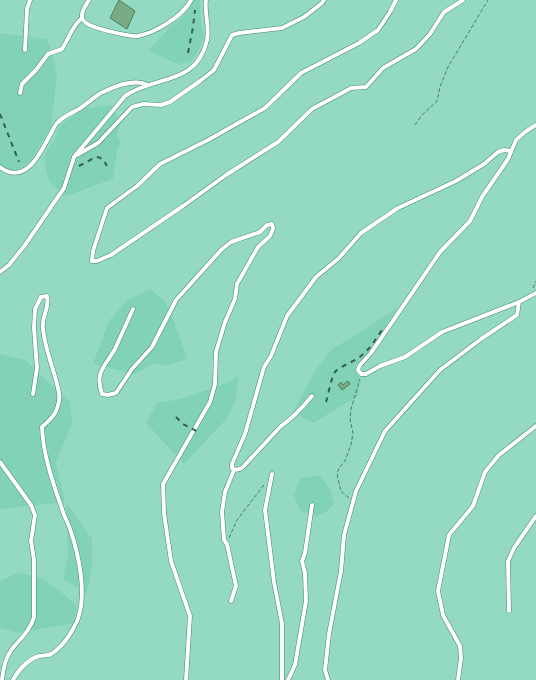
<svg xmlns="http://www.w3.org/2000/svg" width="536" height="680" font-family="Inter,sans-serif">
  <rect width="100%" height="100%" fill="#94dac2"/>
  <g fill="#82d2b7">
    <path d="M193 0H200L201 22 204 37 199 50 192 61 178 64 148 51 171 26 188 11Z"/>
    <path d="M0 33 47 39 53 56 57 75 51 127 29 164 20 170H10L0 165Z"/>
    <path d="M111 105 121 123 117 134 120 142 117 152 113 179 66 196 49 181 44 161 47 150 55 139 59 127 67 120 86 108Z"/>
    <path d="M150 289 166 302 176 326 187 359 165 366 155 363 134 374 93 364 109 321 127 300Z"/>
    <path d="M399 306 369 351 355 365V372L361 379 358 396 313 423 293 412 315 371 332 349 363 331Z"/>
    <path d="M0 354 25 360 70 402 72 423 56 463 65 502 0 509Z"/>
    <path d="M238 376 236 400 227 418 184 464 146 423 157 403 181 399 227 383Z"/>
    <path d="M319 475 330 489 334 504 327 511 316 516 300 511 294 495 300 478Z"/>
    <path d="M67 504 92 539V568L87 593 63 579 68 555 66 508Z"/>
    <path d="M18 573 42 578 62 593 77 606 74 623 17 633 0 628V581Z"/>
  </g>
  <g fill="#78aa83" stroke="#4e7f5a">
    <path d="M119 0 135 11 127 29 110 18Z"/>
    <path d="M348 381 350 384 342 390 338 385 341 382 343 385Z"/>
  </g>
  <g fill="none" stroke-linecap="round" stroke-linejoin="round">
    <defs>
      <g id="service">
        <path d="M89 0C86 5 81 11 82 17 82 18 84 22 85 22 90 28 131 37 138 36 155 33 183 16 191 0"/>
        <path d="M396 0 390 12 378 30 359 43 301 73 265 108 208 140 160 164 137 186 107 208 93 251 92 261H97L111 255 183 206 226 175 278 142 312 109 351 88 366 87 383 68 416 49 430 34 444 12 463 0"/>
        <path d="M25 50 27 9 30 0"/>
        <path d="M20 93 22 84 36 70 48 54 62 49C70 37 71 27 82 18"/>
        <path d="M536 125 525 132 516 140 508 159 482 197 470 221 440 252 371 353 360 365 358 370 361 374H366L380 366 405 357 442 332 519 302 536 293"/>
        <path d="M77 155 98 143 132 107 143 104 161 105 170 102 200 81 214 70 232 35 239 33 282 28 304 17 322 3 324 0"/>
        <path d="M0 167C25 186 40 154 50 135 53 131 54 125 58 122 64 116 72 113 79 109 87 104 94 97 101 93 115 86 134 78 148 85"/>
        <path d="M0 272 9 265 25 245 64 188 74 157 125 96C155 75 197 86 207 40 210 27 204 13 206 0"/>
        <path d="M133 309C127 322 121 336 115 349 106 365 94 372 102 394L108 395 116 393 132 369 152 347 176 300 222 249 231 242 260 232 267 225 272 224 273 229 270 236 258 247 237 284 235 299 225 322 216 352 215 384 210 402 163 484 164 513 171 561 190 616 186 680"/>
        <path d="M312 396C303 407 293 418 281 426L242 468C238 470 235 471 232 468V464L245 434 264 367 271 356 287 316 316 277 339 258 361 233 398 208 456 181 484 164 498 152 504 150 511 151"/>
        <path d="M0 462 31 505 35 515 31 541 34 560V617C30 631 20 639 12 649 5 658 3 669 2 680"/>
        <path d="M272 474 265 510 274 582 282 624V680"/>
        <path d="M231 601 236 586 227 544 224 540 222 512 225 492 234 470"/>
        <path d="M509 611 508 561 514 548 536 516"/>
        <path d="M13 680C19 669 27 660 39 656 43 655 48 656 51 654 58 650 66 641 70 634 73 629 78 621 79 615 86 591 79 556 71 532 69 524 64 517 62 509 53 483 43 455 42 427 47 422 53 418 56 411 58 406 60 398 59 393 55 371 45 351 43 329 41 317 50 308 47 296L41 297 35 309 34 328 37 368 33 394"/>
        <path d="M288 680 295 665 306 601 305 573 302 561 305 553 312 505"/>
        <path d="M328 680 325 670 329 634 341 571 344 535 356 491 385 431 440 370 481 339 517 315 519 302"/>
        <path d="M458 680 461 658 460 646 443 615 438 591 449 535 473 506 485 472 499 455 536 426"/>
      </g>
    </defs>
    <use href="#service" stroke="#428771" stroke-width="5"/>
    <g stroke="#4c7d6c" stroke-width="1" stroke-dasharray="4 2" stroke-linecap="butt">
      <path d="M415 125 422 115 437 101 440 87 448 67 488 0"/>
      <path d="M533 288 536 281"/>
      <path d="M349 498 341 491 337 474 339 468 345 461 351 445 353 433 350 419 351 409 360 379"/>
      <path d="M229 538 237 520 264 485"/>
    </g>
    <use href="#service" stroke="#fff" stroke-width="4"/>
    <g stroke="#355f51" stroke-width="2" stroke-dasharray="5 5" stroke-linecap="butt">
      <path d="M188 53 193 27 195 10"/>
      <path d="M0 114 19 162"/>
      <path d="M79 166 96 157C102 157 104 161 107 166"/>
      <path d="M326 402C329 393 330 381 335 372 340 366 354 362 361 356 371 348 377 337 384 327"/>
      <path d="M176 417 183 424 200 433"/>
    </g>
  </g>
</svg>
